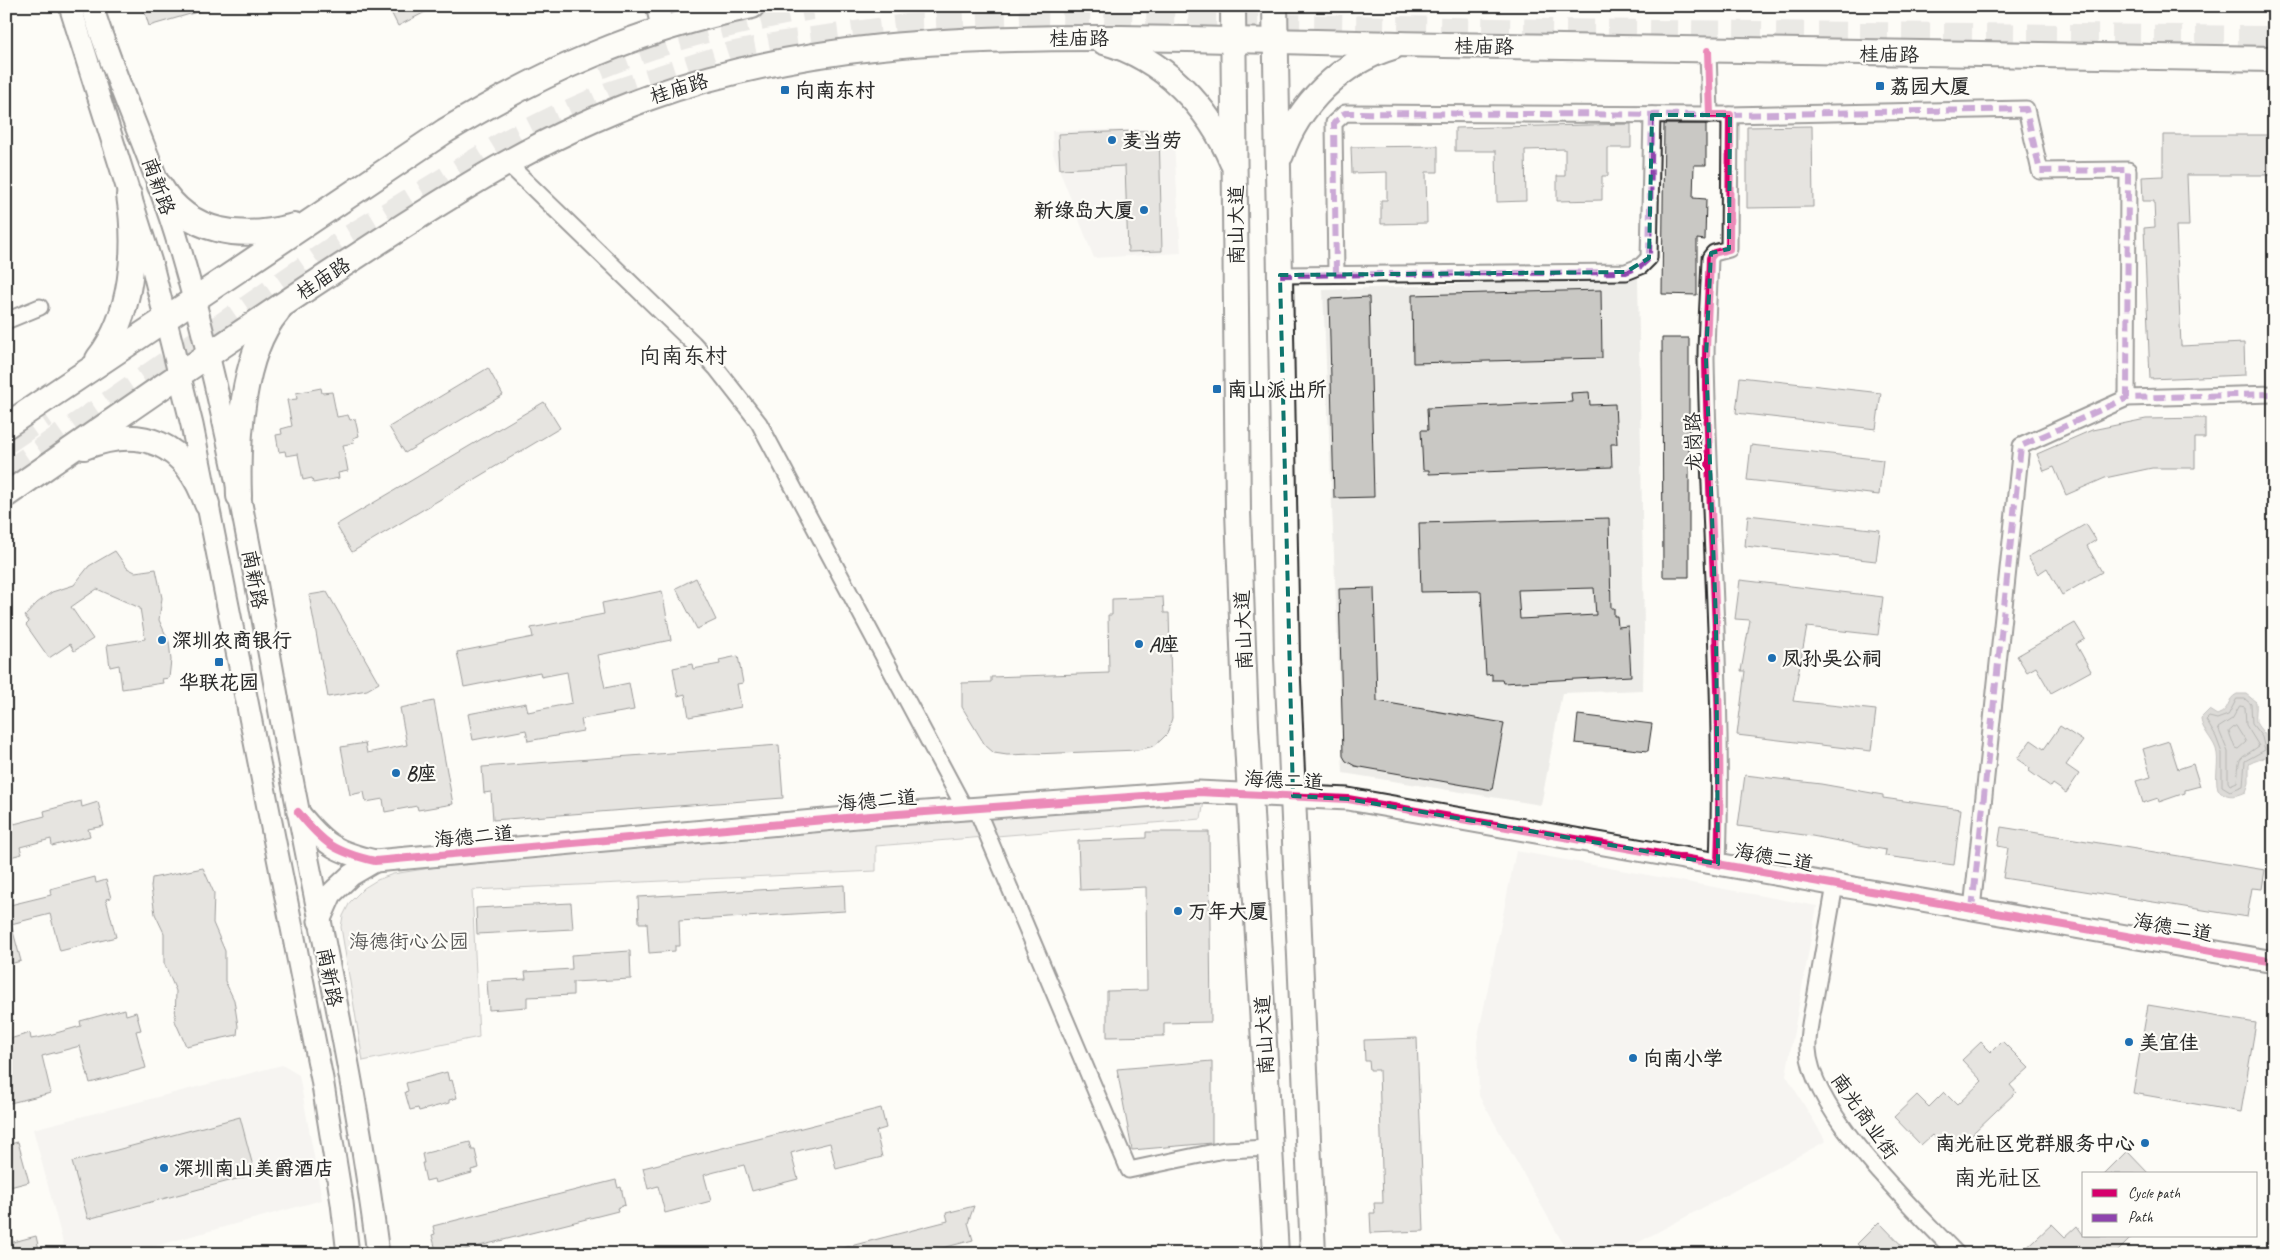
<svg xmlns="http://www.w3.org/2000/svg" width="2280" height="1260" font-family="Caveat,'LXGW WenKai TC',sans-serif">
  <rect width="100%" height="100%" fill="#fdfcf7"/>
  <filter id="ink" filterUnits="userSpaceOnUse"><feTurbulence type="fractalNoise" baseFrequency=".02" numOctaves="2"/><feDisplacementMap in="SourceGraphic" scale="10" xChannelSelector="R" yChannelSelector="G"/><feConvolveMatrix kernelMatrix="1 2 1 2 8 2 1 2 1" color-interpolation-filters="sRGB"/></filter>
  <g filter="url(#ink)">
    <g fill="#edece8">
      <path d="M1173 129 1181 253 1094 258 1053 154 1052 131Z"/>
      <path d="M1638 277 1644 630 1643 690 1562 693 1541 805 1343 773 1323 290Z"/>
      <path d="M1516 851 1817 906 1786 1075 1826 1141 1617 1254H1569L1479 1096 1477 1041Z"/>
      <path d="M282 1065 299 1075 322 1200 127 1254H66L33 1129Z"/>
    </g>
    <path fill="#dfdeda" stroke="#858482" d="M1204 801 1201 819 876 846V871L472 890 479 1037 363 1061 341 927 343 916 350 902 364 888 377 880 393 874 443 866 685 840Z"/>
    <path fill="#b5b4b1" stroke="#7e7d7b" d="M2237 694H2246L2256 702C2257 708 2255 715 2256 722 2259 731 2280 744 2267 756 2262 760 2255 760 2249 764V783L2246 792C2235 797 2226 798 2218 789 2214 776 2220 762 2216 749 2212 738 2201 729 2201 718L2209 710 2217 715C2231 710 2226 699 2237 694Z"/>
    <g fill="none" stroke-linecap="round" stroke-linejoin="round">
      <g stroke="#626261" stroke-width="1">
        <path d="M2237 699H2245L2251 704 2252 724 2262 737 2265 750 2245 761 2243 786 2230 791 2222 786V753L2216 737 2206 720 2209 717 2217 719 2228 715Z"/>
        <path d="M2240 706 2245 707 2246 725 2259 746C2237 762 2240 753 2237 782L2230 785 2228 782V752L2218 728 2232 719Z"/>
        <path d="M2236 726 2246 742 2238 749 2235 748 2229 732Z"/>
      </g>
    </g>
    <g fill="#c9c8c4" stroke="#2b2b2b" fill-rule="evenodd">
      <path d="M143 6H203L204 10 149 26Z"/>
      <path d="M388 6H437L398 26Z"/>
      <path d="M1631 124V148H1608V176H1602V200L1557 201V176H1565V149L1525 150 1526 201 1497 202 1496 151H1455V128Z"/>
      <path d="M1664 124H1706V165H1694L1693 198 1706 199 1705 240 1697 239V295L1662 294Z"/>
      <path d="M1812 126 1813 207 1747 208V127Z"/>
      <path d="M1159 130 1162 251 1128 252 1125 166 1060 169 1058 134Z"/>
      <path d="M2163 135H2274V175H2187L2189 226H2176L2181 346 2244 343 2245 375 2150 379 2144 228 2155 227 2154 201H2143L2142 177 2163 176Z"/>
      <path d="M1438 146V172H1426L1427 223 1381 224V200H1387V172L1352 173 1351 147Z"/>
      <path d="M1601 290 1602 358 1413 363 1412 295Z"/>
      <path d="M1369 297 1374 497 1334 498 1329 299Z"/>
      <path d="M1662 338H1689V577H1663Z"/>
      <path d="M488 368 503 395 405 453 389 427Z"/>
      <path d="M1740 377 1881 393 1876 429 1736 413Z"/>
      <path d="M321 388 322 393 332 392 337 417 348 415 350 420 355 419 359 436 353 438 354 443 343 445 348 471 338 473 339 478 313 483 312 478 303 480 298 454 286 456 285 451 279 452 276 435 282 434 281 429 292 426 287 400 297 399 296 393Z"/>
      <path d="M1589 392 1590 405 1615 404 1617 444H1611L1612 467 1429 474V470H1423L1421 430H1428L1427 408 1572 402 1571 393Z"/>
      <path d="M544 402 560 428 352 552 336 525Z"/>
      <path d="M2205 418V438H2195V468H2152L2105 478 2066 495 2054 467 2044 471 2037 454 2092 430 2146 419Z"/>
      <path d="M1751 445 1883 460 1879 495 1747 480Z"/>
      <path d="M1748 515 1880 530 1876 561 1745 546Z"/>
      <path d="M1609 518 1611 608H1614V616H1617L1618 627 1628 626 1631 676 1503 683 1502 680H1492V674L1486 675 1481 591 1421 592 1419 523ZM1594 588 1596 615 1520 619 1518 590Z"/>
      <path d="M2086 524 2096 540 2087 546 2102 572 2062 595 2047 568 2038 574 2028 557Z"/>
      <path d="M115 551 127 568 135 572 156 569 162 598 159 620 169 642 171 660 169 678 162 679 163 683 122 689 119 665 110 667 107 645 145 639 140 608 97 589 71 607 93 639 74 651 70 644 49 658 26 625 29 622 25 616 37 603 52 592 74 585 89 566Z"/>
      <path d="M696 578 716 620 697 629 676 588Z"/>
      <path d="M1740 580 1883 597 1878 635 1807 627 1793 701 1876 710 1871 751 1737 735 1745 671H1741L1750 620 1735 619Z"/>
      <path d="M1374 588 1377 701 1504 723 1492 790 1355 766 1346 761 1343 756 1339 589Z"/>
      <path d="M662 591 671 640 598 655 605 688 629 683 634 710 581 719 583 731 528 741 526 730 473 740 468 714 526 703 528 712 572 703 567 672 541 677 540 672 464 687 457 652 533 637 531 628 604 614 602 603Z"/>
      <path d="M327 592 379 683 367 690 328 697 309 595Z"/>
      <path d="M1163 597 1164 613H1169L1172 718 1167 734 1161 740 1154 746 1138 750 1007 755 994 753 985 745 962 707V683L991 682V677L1109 673 1108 615H1112V599Z"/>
      <path d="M2075 623 2085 639 2076 644 2091 671 2051 693 2036 667 2027 672 2017 656Z"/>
      <path d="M738 656 743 683 737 684 741 707 689 717 685 694 678 696 673 668 692 664 693 669 720 664 719 660Z"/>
      <path d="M434 701 453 804 418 810 417 806 385 812 383 799 366 802 364 792 350 795 341 747 365 743 367 753 407 745 400 708Z"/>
      <path d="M1578 715 1652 724 1648 751 1575 743Z"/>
      <path d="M2060 726 2083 741 2066 765 2079 774 2066 793 2053 784 2051 787 2029 771 2030 768 2017 759 2031 740 2044 749Z"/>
      <path d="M2169 741 2178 769 2193 764 2200 786 2185 790V793L2159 802 2158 798 2143 803 2136 781 2151 777 2143 749Z"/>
      <path d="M779 745 783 798 493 820 491 792 484 793 482 767Z"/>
      <path d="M1745 775 1821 784 1883 795V798L1961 809 1954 865 1885 856 1886 850 1812 836 1738 826Z"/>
      <path d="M81 801 82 807 98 802 104 826 88 829 90 836 52 846 51 839 20 847 22 854 6 858V813L11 812 14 824 45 816 44 811Z"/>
      <path d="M2001 827 2265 870 2262 889 2252 888 2247 917 2003 878 2008 848 1998 846Z"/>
      <path d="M1146 832H1209L1211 1022 1164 1023V1036L1107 1037V991L1147 990 1146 887 1080 890 1078 841 1146 838Z"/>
      <path d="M203 868 214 893 213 923 225 951V981L234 1000 238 1026 237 1035 186 1046 175 1021 176 991 164 963V933L155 914 151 887 152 878Z"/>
      <path d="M95 877 96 883 106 880 111 898 106 899 116 937 60 951 50 914 11 924 21 961 6 965V906L51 895 50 889Z"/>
      <path d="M844 885 845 911 679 921 680 946H675V951L649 953 647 923H639L638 897Z"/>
      <path d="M571 903 573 929 477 934 476 908Z"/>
      <path d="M630 951 631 979 573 982V995L527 997V1007L489 1010 487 981 526 979 525 972 572 969 571 955Z"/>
      <path d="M2148 1005 2256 1023 2241 1112 2133 1093Z"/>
      <path d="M125 1009 126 1015 136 1012 141 1030 136 1031 146 1068 90 1083 80 1046 42 1056 51 1093 6 1104V1040L30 1033 31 1039 42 1037 81 1026 80 1021Z"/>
      <path d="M1417 1038 1424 1231 1371 1233 1370 1213H1375L1374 1203H1383L1379 1070H1370L1369 1061H1365L1364 1040Z"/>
      <path d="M2002 1041 2029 1068 2010 1085 2016 1092 1951 1154 1932 1135 1921 1145 1894 1117 1917 1095 1929 1107 1944 1092 1957 1105 1982 1081 1962 1060 1981 1042 1991 1052Z"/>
      <path d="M1212 1061V1143L1132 1150 1117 1069Z"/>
      <path d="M447 1072 449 1081 452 1080 457 1098 449 1100V1103L419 1111 418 1108 410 1110 405 1092 408 1091 406 1083Z"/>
      <path d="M881 1108 886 1128 876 1131 882 1157 836 1169 830 1143 801 1150 791 1153 798 1179 752 1191 744 1165 715 1172 704 1175 711 1201 665 1213 658 1186 648 1189 643 1168Z"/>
      <path d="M240 1117 255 1174 88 1219 72 1162Z"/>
      <path d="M18 1142 29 1182 6 1188V1145Z"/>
      <path d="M470 1142 472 1150H475L479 1168 471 1170 472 1173 435 1183 434 1179 426 1181 422 1163H424L422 1154Z"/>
      <path d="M2127 1151 2149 1174H2104Z"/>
      <path d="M616 1180 618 1188 621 1187 625 1205 617 1208 618 1211 448 1254H437L432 1235 435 1234 433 1226Z"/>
      <path d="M974 1206 968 1223 973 1240 920 1254H840L839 1249 948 1221 946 1213Z"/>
      <path d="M1879 1222 1910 1254H1867L1857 1244Z"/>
      <path d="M2052 1224 2065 1237 2077 1226 2084 1236H2133L2115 1254H2020Z"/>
      <path d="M36 1236 40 1254H6V1244Z"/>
    </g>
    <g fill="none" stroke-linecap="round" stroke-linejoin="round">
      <g stroke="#d3d2ce" stroke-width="28" stroke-dasharray="28 14" stroke-linecap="butt">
        <path d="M599 65C667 37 740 18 812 6"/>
        <path d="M6 440 44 414"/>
        <path d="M6 476 350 239 508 143 556 119 611 95 731 56 784 45 906 28 1025 23 1553 33 2274 40"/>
      </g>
      <defs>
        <g id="street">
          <path d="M1708 51 1710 115H1730L1729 249 1714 253 1710 258C1709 292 1706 326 1706 360 1709 528 1724 696 1718 864"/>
          <path d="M1730 115 2026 109 2040 171 2128 170 2127 398 2274 394"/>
          <path d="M506 162 693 343 716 368 759 423 965 809"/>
          <path d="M1336 273 1334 123 1345 113 1710 115"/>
          <path d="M1280 275 1626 272 1641 266 1649 258 1652 115"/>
          <path d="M6 321 40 307"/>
          <path d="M976 808 1129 1170 1224 1150 1271 1148"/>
          <path d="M1835 885C1829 921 1822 957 1816 993 1813 1011 1807 1030 1808 1049 1811 1112 1913 1208 1957 1254"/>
          <path d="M1972 909 2021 446 2127 398"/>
        </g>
        <g id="secondary">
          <path d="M70 6 153 269 192 425 322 1079 342 1203 348 1254"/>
          <path d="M92 6C117 88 156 166 180 249 231 424 260 605 293 784 323 940 358 1096 378 1254"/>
          <path d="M657 6 663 29"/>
          <path d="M298 812C324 844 335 852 375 861L857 817 1198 792 1348 799 2274 962"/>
          <path d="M319 921 331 894 351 875 375 861"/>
        </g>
        <g id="primary">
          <path d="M1233 6 1238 511 1246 725 1276 1254"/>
          <path d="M1275 6 1287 658 1313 1254"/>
          <path d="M1104 42C1163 58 1209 107 1232 162"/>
          <path d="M1281 155C1298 105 1341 62 1393 47"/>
          <path d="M160 186C189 235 243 240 294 226"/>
          <path d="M98 359C133 315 137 249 129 195"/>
          <path d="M6 426 445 131C544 71 639 29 752 6"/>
          <path d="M84 447C143 424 186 444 207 504"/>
          <path d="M6 495C118 417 229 339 343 265 443 200 534 139 648 98 799 43 962 37 1121 38 1230 39 1337 43 1445 45 1722 52 1998 56 2274 59"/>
          <path d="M239 496C237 442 241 354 278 311"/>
        </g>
      </defs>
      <use href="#street" stroke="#2b2b2b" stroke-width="19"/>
      <use href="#secondary" stroke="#2b2b2b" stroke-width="25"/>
      <use href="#primary" stroke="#2b2b2b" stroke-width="28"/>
      <use href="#street" stroke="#fdfcf7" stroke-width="15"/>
      <use href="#secondary" stroke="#fdfcf7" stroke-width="21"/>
      <use href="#primary" stroke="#fdfcf7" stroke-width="24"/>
      <g stroke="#8e44ad" stroke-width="6" stroke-dasharray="12 6" stroke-linecap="butt">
        <path d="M1730 115 2026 109 2040 171 2128 170 2127 398 2274 394"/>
        <path d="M1336 273 1334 123 1345 113 1710 115"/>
        <path d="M1280 275 1626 272 1641 266 1649 258 1652 115"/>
        <path d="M1972 909 2021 446 2127 398"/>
      </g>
      <defs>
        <g id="cycleway">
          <path d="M1708 51 1710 115H1730L1729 249 1714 253 1710 258C1709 292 1706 326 1706 360 1709 528 1724 696 1718 864"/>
          <path d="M298 812C324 844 335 852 375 861L857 817 1198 792 1348 799 2274 962"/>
        </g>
      </defs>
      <use href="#cycleway" stroke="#fdfcf7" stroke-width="11"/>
      <use href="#cycleway" stroke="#d6006c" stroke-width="8"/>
    </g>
  </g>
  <path d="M0 0H2280V1260H0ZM1652 115H1730L1729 249 1711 253 1706 358 1716 620 1718 864 1348 799 1293 796 1280 275 1626 272 1649 258Z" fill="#fdfcf7" fill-opacity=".55" fill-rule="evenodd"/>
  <path fill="none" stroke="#0f766e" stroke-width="4" stroke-dasharray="10 6" stroke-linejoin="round" d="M1652 115H1730L1729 249 1711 253 1706 358 1716 620 1718 864 1348 799 1293 796 1280 275 1626 272 1649 258Z"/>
  <g fill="#1f6fb2" stroke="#fdfcf7" stroke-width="2">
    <rect x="1875" y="81" width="10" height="10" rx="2.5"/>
    <rect x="780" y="85" width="10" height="10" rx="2.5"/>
    <circle cx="1112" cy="140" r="5"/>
    <circle cx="1144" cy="210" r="5"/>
    <rect x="1212" y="384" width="10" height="10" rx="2.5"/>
    <circle cx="162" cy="640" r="5"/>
    <circle cx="1139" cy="644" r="5"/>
    <circle cx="1772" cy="658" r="5"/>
    <rect x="214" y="657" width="10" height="10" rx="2.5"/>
    <circle cx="396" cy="773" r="5"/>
    <circle cx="1178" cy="911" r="5"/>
    <circle cx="2129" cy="1042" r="5"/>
    <circle cx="1633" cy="1058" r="5"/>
    <circle cx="2145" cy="1143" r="5"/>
    <circle cx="164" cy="1168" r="5"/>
  </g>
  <g text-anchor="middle" stroke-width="4.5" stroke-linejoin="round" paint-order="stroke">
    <g font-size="20" fill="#2b2b2b" stroke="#fdfcf7">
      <text x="1079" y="45">桂庙路</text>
      <text transform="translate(1484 46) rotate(1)" y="7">桂庙路</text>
      <text transform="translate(1889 54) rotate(1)" y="7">桂庙路</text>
      <text transform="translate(679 88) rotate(-17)" y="7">桂庙路</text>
      <text transform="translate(159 186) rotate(70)" y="7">南新路</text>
      <text transform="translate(1236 225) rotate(-90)" y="7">南山大道</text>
      <text transform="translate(323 278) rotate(-33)" y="7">桂庙路</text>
      <text transform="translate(1693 442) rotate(-92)" y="7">龙岗路</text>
      <text transform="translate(255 579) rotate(79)" y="7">南新路</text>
      <text transform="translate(1243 630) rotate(-92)" y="7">南山大道</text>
      <text transform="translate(1284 780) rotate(3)" y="7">海德二道</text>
      <text transform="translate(877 800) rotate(-5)" y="7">海德二道</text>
      <text transform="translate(474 836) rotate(-5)" y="7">海德二道</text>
      <text transform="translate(1774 857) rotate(10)" y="7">海德二道</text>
      <text transform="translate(2173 927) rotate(10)" y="7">海德二道</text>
      <text transform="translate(330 977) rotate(79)" y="7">南新路</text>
      <text transform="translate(1264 1035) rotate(-93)" y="7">南山大道</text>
      <text transform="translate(1865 1116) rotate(55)" y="7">南光商业街</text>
    </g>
    <g font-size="20" font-weight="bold" fill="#2b2b2b" stroke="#fdfcf7" text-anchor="start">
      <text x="1890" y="93">荔园大厦</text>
      <text x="795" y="97">向南东村</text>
      <text x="1122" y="147">麦当劳</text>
      <text x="1134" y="217" text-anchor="end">新绿岛大厦</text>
      <text x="1227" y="396">南山派出所</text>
      <text x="172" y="647">深圳农商银行</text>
      <text x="1149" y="651">A座</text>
      <text x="1782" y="665">凤孙吴公祠</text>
      <text x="219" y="689" text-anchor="middle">华联花园</text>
      <text x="406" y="780">B座</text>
      <text x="1188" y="918">万年大厦</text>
      <text x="2139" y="1049">美宜佳</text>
      <text x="1643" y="1065">向南小学</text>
      <text x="2135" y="1150" text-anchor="end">南光社区党群服务中心</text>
      <text x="174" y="1175">深圳南山美爵酒店</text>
    </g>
    <g font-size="20" fill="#585857" stroke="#fdfcf7">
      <text x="409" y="948">海德街心公园</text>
    </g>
    <g font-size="22" fill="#2b2b2b" stroke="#fdfcf7">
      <text x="683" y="363">向南东村</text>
      <text x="1998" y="1185">南光社区</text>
    </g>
  </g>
  <rect width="2280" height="1260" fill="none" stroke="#fdfcf7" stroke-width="25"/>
  <rect x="12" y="12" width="2255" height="1235" fill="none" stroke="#2b2b2b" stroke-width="2" filter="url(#ink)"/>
  <rect x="2082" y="1172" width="175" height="65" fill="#fdfcf7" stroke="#a9a8a5"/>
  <rect x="2092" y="1189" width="25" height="8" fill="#d6006c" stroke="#a9a8a5"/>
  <text x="2128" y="1198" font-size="15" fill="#2b2b2b">Cycle path</text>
  <rect x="2092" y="1214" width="25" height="8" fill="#8e44ad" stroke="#a9a8a5"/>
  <text x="2128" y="1222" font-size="15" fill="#2b2b2b">Path</text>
</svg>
